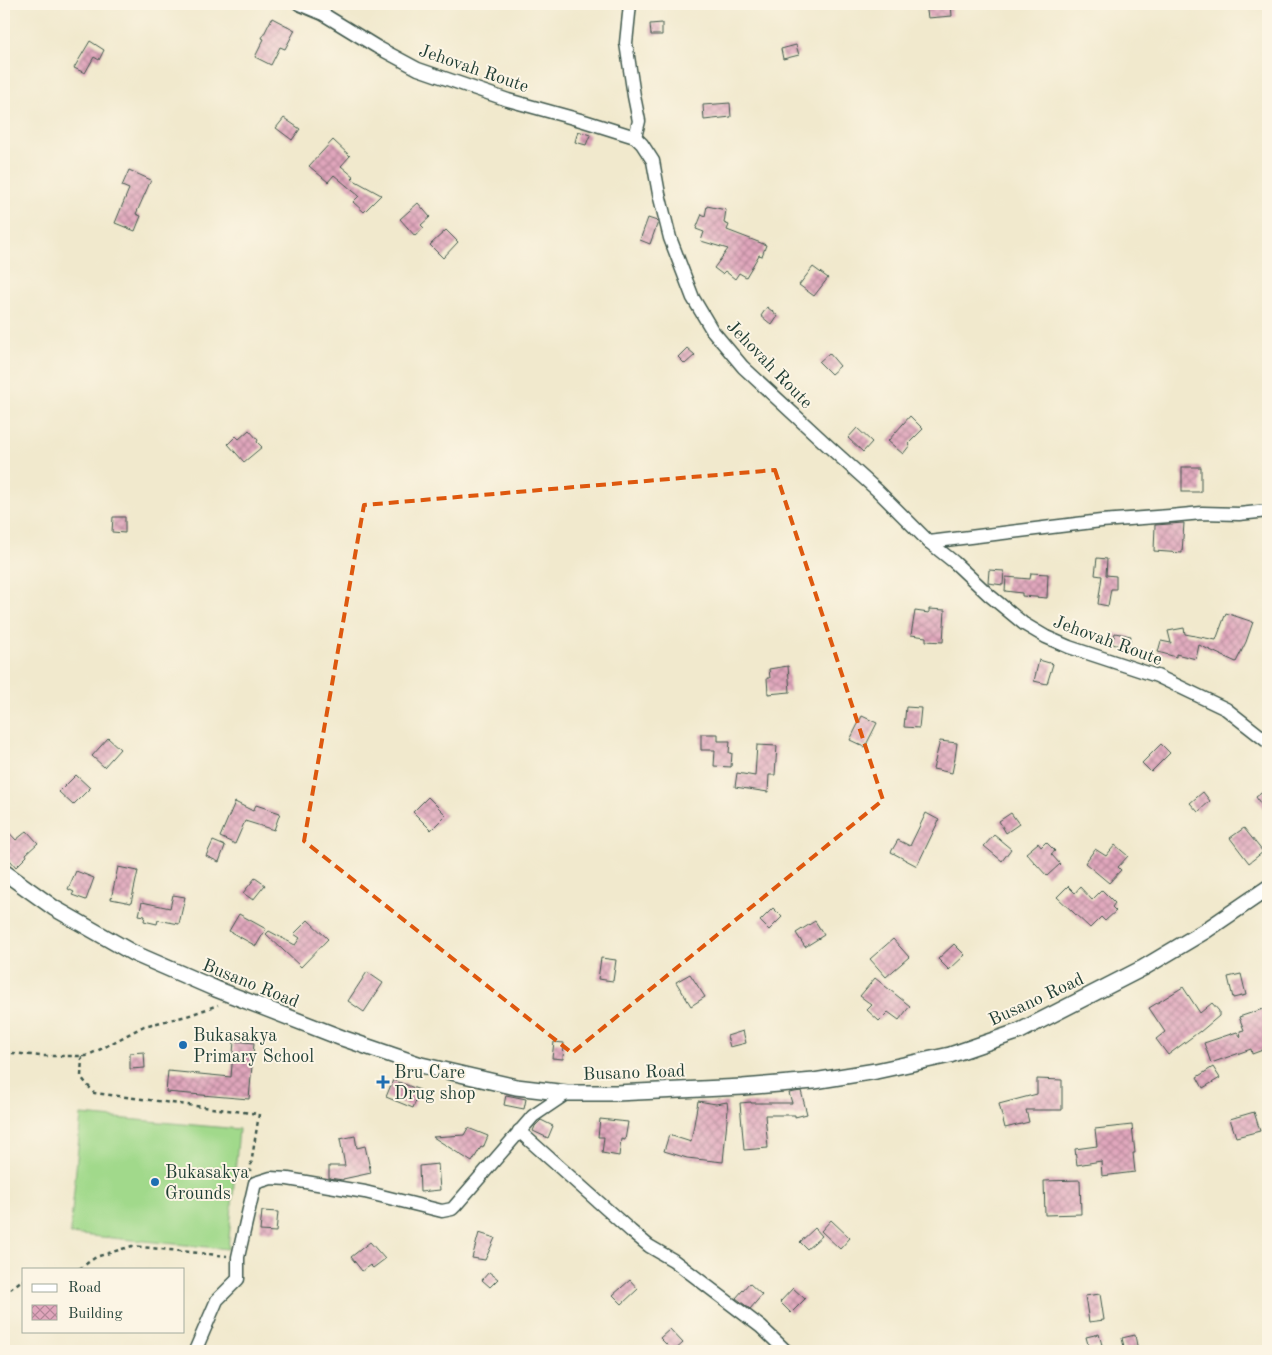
<svg xmlns="http://www.w3.org/2000/svg" width="1272" height="1355" font-family="'Old Standard TT',serif">
  <defs>
    <pattern id="building-cross-hatch" width="8" height="8" patternUnits="userSpaceOnUse" patternTransform="scale(1.25)"><rect width="8" height="8" fill="#e0a6bc"/><path d="M0 0l8 8M0 8l8-8" fill="none" stroke="#b5889a"/></pattern>
  </defs>
  <rect width="100%" height="100%" fill="#fcf5e5"/>
  <filter id="ink" filterUnits="userSpaceOnUse"><feTurbulence type="fractalNoise" baseFrequency=".02" numOctaves="2"/><feDisplacementMap in="SourceGraphic" scale="10" xChannelSelector="R" yChannelSelector="G"/><feConvolveMatrix kernelMatrix="1 2 1 2 8 2 1 2 1" color-interpolation-filters="sRGB"/></filter>
  <filter id="wash" filterUnits="userSpaceOnUse"><feTurbulence type="fractalNoise" baseFrequency=".0096" numOctaves="4" result="noise"/><feDisplacementMap in="SourceGraphic" scale="20" xChannelSelector="R" yChannelSelector="G"/><feGaussianBlur stdDeviation="1.12" result="paint"/><feColorMatrix in="noise" values="0 0 0 0 0 0 0 0 0 0 0 0 0 0 0 0 0 1.4 0 .05"/><feComposite in="paint" operator="in"/></filter>
  <g filter="url(#wash)">
    <rect width="100%" height="100%" fill="#f1e9cd"/>
    <path fill="#a1d98b" stroke="#608b60" d="M81 1115 239 1129 228 1249 70 1234Z"/>
    <g id="blocks">
      <g fill="url(#building-cross-hatch)">
        <path d="M926 4H951L952 16 928 18Z"/>
        <path d="M272 18 295 30 285 49 280 47 271 65 255 57 264 39 262 38Z"/>
        <path d="M662 23V35H651L650 24Z"/>
        <path d="M90 41 104 50 99 60 94 57 85 73 74 68Z"/>
        <path d="M796 45 799 55 783 59 781 49Z"/>
        <path d="M730 103 731 117 704 120 703 105Z"/>
        <path d="M284 118 300 129 292 140 276 128Z"/>
        <path d="M578 131 590 135 586 145 575 142Z"/>
        <path d="M333 140 350 156 341 166 354 177 352 179 381 195 364 212 353 202 359 196 334 175 328 182 309 166Z"/>
        <path d="M129 170 151 180 136 214 141 216 135 231 115 223 129 189 122 186Z"/>
        <path d="M418 203 430 217 421 225 424 228 415 236 400 219Z"/>
        <path d="M707 206 726 210 724 223 729 225 727 230 766 245 762 256 759 255 746 277 739 273 735 279 725 271 722 274 714 268 728 249 701 241 704 232 696 229 702 214 705 216Z"/>
        <path d="M648 218 657 221 658 222 650 244 640 240Z"/>
        <path d="M446 230 458 242 443 258 430 245Z"/>
        <path d="M813 267 828 278 814 296 799 285Z"/>
        <path d="M767 307 778 316 772 325 761 316Z"/>
        <path d="M687 348 695 355 685 364 678 357Z"/>
        <path d="M829 353 840 366 831 374 819 362Z"/>
        <path d="M910 416 923 429 908 444 910 445 903 454 888 441Z"/>
        <path d="M857 428 872 442 863 452 848 438Z"/>
        <path d="M249 430 258 440 257 442 262 447 244 462 228 444 236 436 239 439Z"/>
        <rect x="1182" y="467" width="19" height="25"/>
        <path d="M113 517H125V533L112 532Z"/>
        <path d="M1184 523 1182 553 1154 551 1155 525Z"/>
        <path d="M1097 558 1107 559 1106 575 1116 576V589H1111L1108 606 1098 604 1102 576 1095 575Z"/>
        <path d="M989 570 1004 571 1003 585 988 583Z"/>
        <path d="M1031 573 1048 574 1047 598 1022 596V593L1005 591 1006 577 1030 579Z"/>
        <path d="M929 609 945 610 943 642 926 641V637L911 635 915 611 929 613Z"/>
        <path d="M1226 613 1253 622 1246 642 1236 662 1199 645 1196 659 1176 654V657L1158 652 1161 641 1171 643 1168 631 1184 628 1185 634 1216 640Z"/>
        <path d="M1115 633 1131 636 1128 648 1112 644Z"/>
        <path d="M1039 660 1053 664 1047 684 1034 681Z"/>
        <path d="M788 666 790 692 768 694 767 678H770L769 669Z"/>
        <path d="M906 707 921 708 919 728 904 727Z"/>
        <path d="M862 716 877 723 865 747 850 740Z"/>
        <path d="M701 734H718V741H730L729 753H732L731 767 714 766 715 750H701Z"/>
        <path d="M108 738 120 749 104 767 92 756Z"/>
        <path d="M940 741 957 743 955 758 952 773 933 769Z"/>
        <path d="M1161 744 1170 753 1151 772 1142 763Z"/>
        <path d="M757 745 777 746 775 775H769L768 792 735 787 737 773 755 776Z"/>
        <path d="M76 775 90 788 73 805 59 792Z"/>
        <path d="M1268 788V815L1256 797Z"/>
        <path d="M1203 792 1210 801 1198 812 1190 803Z"/>
        <path d="M428 797 446 815 431 830 413 812Z"/>
        <path d="M235 802 253 811 256 805 280 813 274 830 245 821 235 844 220 837Z"/>
        <path d="M926 813 939 820 917 866 891 852 898 840 910 846Z"/>
        <path d="M1011 813 1019 824 1006 833 999 821Z"/>
        <path d="M4 827 16 840 27 831 38 843 26 854 27 856 16 867 4 853Z"/>
        <path d="M1244 828 1263 852 1249 863 1230 838Z"/>
        <path d="M994 835 1011 849 1002 861 984 846Z"/>
        <path d="M213 841 225 846 219 862 206 856Z"/>
        <path d="M1046 842 1055 851 1051 854 1060 864 1047 876 1026 853 1038 843 1041 847Z"/>
        <path d="M1115 845 1128 856 1118 867 1121 870 1109 883 1085 863 1095 849 1106 856Z"/>
        <path d="M118 867 138 871 131 903 111 899Z"/>
        <path d="M76 871 94 878 86 900 72 895 74 892 68 889Z"/>
        <path d="M255 878 265 885 253 900 243 893Z"/>
        <path d="M1068 886 1075 893 1080 887 1092 900 1102 890 1115 903 1112 907 1116 911 1105 921 1101 917 1090 928 1057 897Z"/>
        <path d="M173 895 185 897 179 924 158 920 157 924 144 921 145 916 139 915 142 902 170 908Z"/>
        <path d="M773 908 782 917 769 930 760 921Z"/>
        <path d="M239 914 266 929 256 946 229 931Z"/>
        <path d="M308 920 328 939 301 967 266 934 269 931 295 945 300 938 294 934Z"/>
        <path d="M815 921 824 935 805 947 796 933Z"/>
        <path d="M893 939 909 957 886 977 870 959Z"/>
        <path d="M954 944 965 955 949 970 938 959Z"/>
        <path d="M601 958 616 960 613 981 598 979Z"/>
        <path d="M367 972 383 983 364 1012 348 1001Z"/>
        <path d="M690 974 705 997 691 1006 676 982Z"/>
        <path d="M1241 974 1246 995 1233 998 1228 977Z"/>
        <path d="M875 978 910 1006 899 1020 888 1012 879 1021 867 1010 872 1005 860 996Z"/>
        <path d="M1183 987 1200 1013 1212 1003 1219 1011V1016L1200 1032V1031L1168 1055 1156 1039 1165 1032 1149 1008Z"/>
        <path d="M1266 1008 1268 1014V1048L1252 1054 1251 1049 1211 1063 1204 1043 1237 1032 1241 1037 1240 1031 1244 1030 1239 1017Z"/>
        <path d="M743 1031 746 1043 730 1047 727 1036Z"/>
        <path d="M234 1041 254 1043 249 1099 166 1092 168 1071 231 1077Z"/>
        <path d="M554 1042 564 1043 563 1059 552 1058Z"/>
        <path d="M144 1052 145 1068 130 1069V1053Z"/>
        <path d="M1213 1067 1220 1078 1203 1088 1197 1077Z"/>
        <path d="M1037 1079 1062 1080V1110H1026L1029 1122 1005 1128 999 1104 1037 1094Z"/>
        <path d="M393 1080 420 1090 413 1108 386 1097Z"/>
        <path d="M801 1091 807 1114 795 1117V1115H765L768 1148 744 1150 740 1103 751 1102V1103H792L789 1093Z"/>
        <path d="M506 1095 526 1099 524 1109 504 1105Z"/>
        <path d="M698 1101 716 1104 727 1102 728 1110 723 1162 687 1158 664 1151 669 1135 691 1142Z"/>
        <path d="M1254 1112 1260 1131 1236 1137 1230 1119Z"/>
        <path d="M600 1119 628 1122 625 1140 621 1139 619 1156 602 1153 604 1137H598Z"/>
        <path d="M541 1120 553 1126 548 1138 533 1131 535 1126Z"/>
        <path d="M1132 1125 1135 1153H1133L1135 1172 1102 1176 1101 1161 1077 1165 1075 1149 1097 1146 1095 1129Z"/>
        <path d="M468 1128 488 1136 483 1148 481 1147 472 1162 433 1137 464 1135Z"/>
        <path d="M355 1136 357 1148 365 1146 371 1173 343 1179V1180L329 1178V1166H345L340 1139Z"/>
        <path d="M438 1164 440 1190 420 1192 419 1166Z"/>
        <path d="M1080 1180 1081 1214 1045 1215 1044 1181Z"/>
        <path d="M262 1211 278 1212 276 1232 260 1231Z"/>
        <path d="M831 1220 850 1238 840 1249 821 1231Z"/>
        <path d="M815 1228 822 1236 807 1249 800 1242Z"/>
        <path d="M479 1233 495 1238 485 1260 472 1258Z"/>
        <path d="M370 1242 385 1259 373 1268 370 1265 362 1271 351 1257Z"/>
        <path d="M489 1272 498 1279 490 1287 482 1280Z"/>
        <path d="M630 1280 638 1289 622 1304 613 1295Z"/>
        <path d="M749 1283 762 1295 750 1309 736 1298Z"/>
        <path d="M793 1288 805 1299 791 1313 780 1302Z"/>
        <path d="M1100 1294 1104 1320 1089 1322 1085 1296Z"/>
        <path d="M670 1329 683 1343 674 1351H673L660 1338Z"/>
        <path d="M1099 1334 1102 1345 1089 1348 1086 1337Z"/>
        <path d="M1135 1335 1138 1351H1125L1122 1338Z"/>
      </g>
    </g>
  </g>
  <g filter="url(#ink)">
    <use href="#blocks" fill-opacity="0" stroke="#3e574b" stroke-width="1"/>
    <g fill="none" stroke-linecap="round" stroke-linejoin="round">
      <defs>
        <g id="minor">
          <path d="M299 4 323 14 377 47 418 69 508 100 584 121 635 137 642 144 653 161 659 194 670 238 693 298 712 330 743 367 826 444 878 491 929 542 954 562 989 595 1024 624 1046 637 1069 647 1157 676 1226 709 1268 742"/>
          <path d="M630 4 626 43 634 96 639 121 635 137"/>
          <path d="M929 542 1101 521 1170 516 1202 513 1239 514 1268 511"/>
          <path d="M519 1131 631 1231 649 1246 673 1260 761 1327 786 1351"/>
          <path d="M195 1351 217 1300 238 1279V1257L255 1183 271 1178 288 1179 365 1192 442 1211 452 1209 455 1206 533 1116 567 1093"/>
        </g>
        <path id="tertiary" d="M4 872 54 908 133 953 216 989 342 1038 421 1065 516 1087 567 1093H616L743 1087 814 1081 876 1071 950 1055 1020 1031 1143 968 1205 931 1268 888"/>
      </defs>
      <use href="#minor" stroke="#3e574b" stroke-width="15"/>
      <use href="#tertiary" stroke="#3e574b" stroke-width="18"/>
      <g stroke="#3e574b" stroke-width="2.5" stroke-dasharray="4 4" stroke-linecap="butt">
        <path d="M341 4V11"/>
        <path d="M4 1052 40 1056H86L101 1049 144 1026 187 1016 218 1005"/>
        <path d="M82 1056 81 1077 94 1093 259 1114 250 1171"/>
        <path d="M79 1269 96 1257 132 1246 227 1256"/>
        <path d="M4 1294 22 1280H24"/>
      </g>
      <use href="#minor" stroke="#fff" stroke-width="12"/>
      <use href="#tertiary" stroke="#fff" stroke-width="15"/>
    </g>
  </g>
  <path fill="none" stroke="#de580e" stroke-width="4" stroke-dasharray="10 6" stroke-linejoin="round" d="M775 470 883 800 572 1053 304 841 364 505Z"/>
  <g fill="#1f6fb2" stroke="#fcf5e5" stroke-width="2">
    <circle cx="183" cy="1045" r="5"/>
    <path d="M380.5 1074.5h5v5h5v5h-5v5h-5v-5h-5v-5h5z"/>
    <circle cx="155" cy="1182" r="5"/>
  </g>
  <g text-anchor="middle" stroke-width="4" stroke-linejoin="round" paint-order="stroke">
    <g font-size="18" fill="#1f3d34" stroke="#fcf5e5">
      <text transform="translate(474 68) rotate(19)" y="6">Jehovah Route</text>
      <text transform="translate(770 364) rotate(46)" y="6">Jehovah Route</text>
      <text transform="translate(1108 640) rotate(20)" y="6">Jehovah Route</text>
      <text transform="translate(251 983) rotate(22)" y="6">Busano Road</text>
      <text transform="translate(1036 999) rotate(-25)" y="6">Busano Road</text>
      <text transform="translate(634 1072) rotate(-2)" y="6">Busano Road</text>
    </g>
    <g font-size="18" fill="#1f3d34" stroke="#fcf5e5" text-anchor="start">
      <text x="193" y="1041">Bukasakya<tspan x="193" dy="21">Primary School</tspan></text>
      <text x="394" y="1078">Bru Care<tspan x="394" dy="21">Drug shop</tspan></text>
      <text x="165" y="1178">Bukasakya<tspan x="165" dy="21">Grounds</tspan></text>
    </g>
  </g>
  <rect width="1272" height="1355" fill="none" stroke="#fcf5e5" stroke-width="20"/>
  <rect x="22" y="1268" width="162" height="65" fill="#fcf5e5" stroke="#a4ab9e"/>
  <rect x="32" y="1284" width="25" height="8" fill="#ffffff" stroke="#a4ab9e"/>
  <text x="68" y="1292" font-size="15" fill="#1f3d34">Road</text>
  <rect x="32" y="1305" width="25" height="15" fill="url(#building-cross-hatch)" stroke="#a4ab9e"/>
  <text x="68" y="1318" font-size="15" fill="#1f3d34">Building</text>
</svg>
